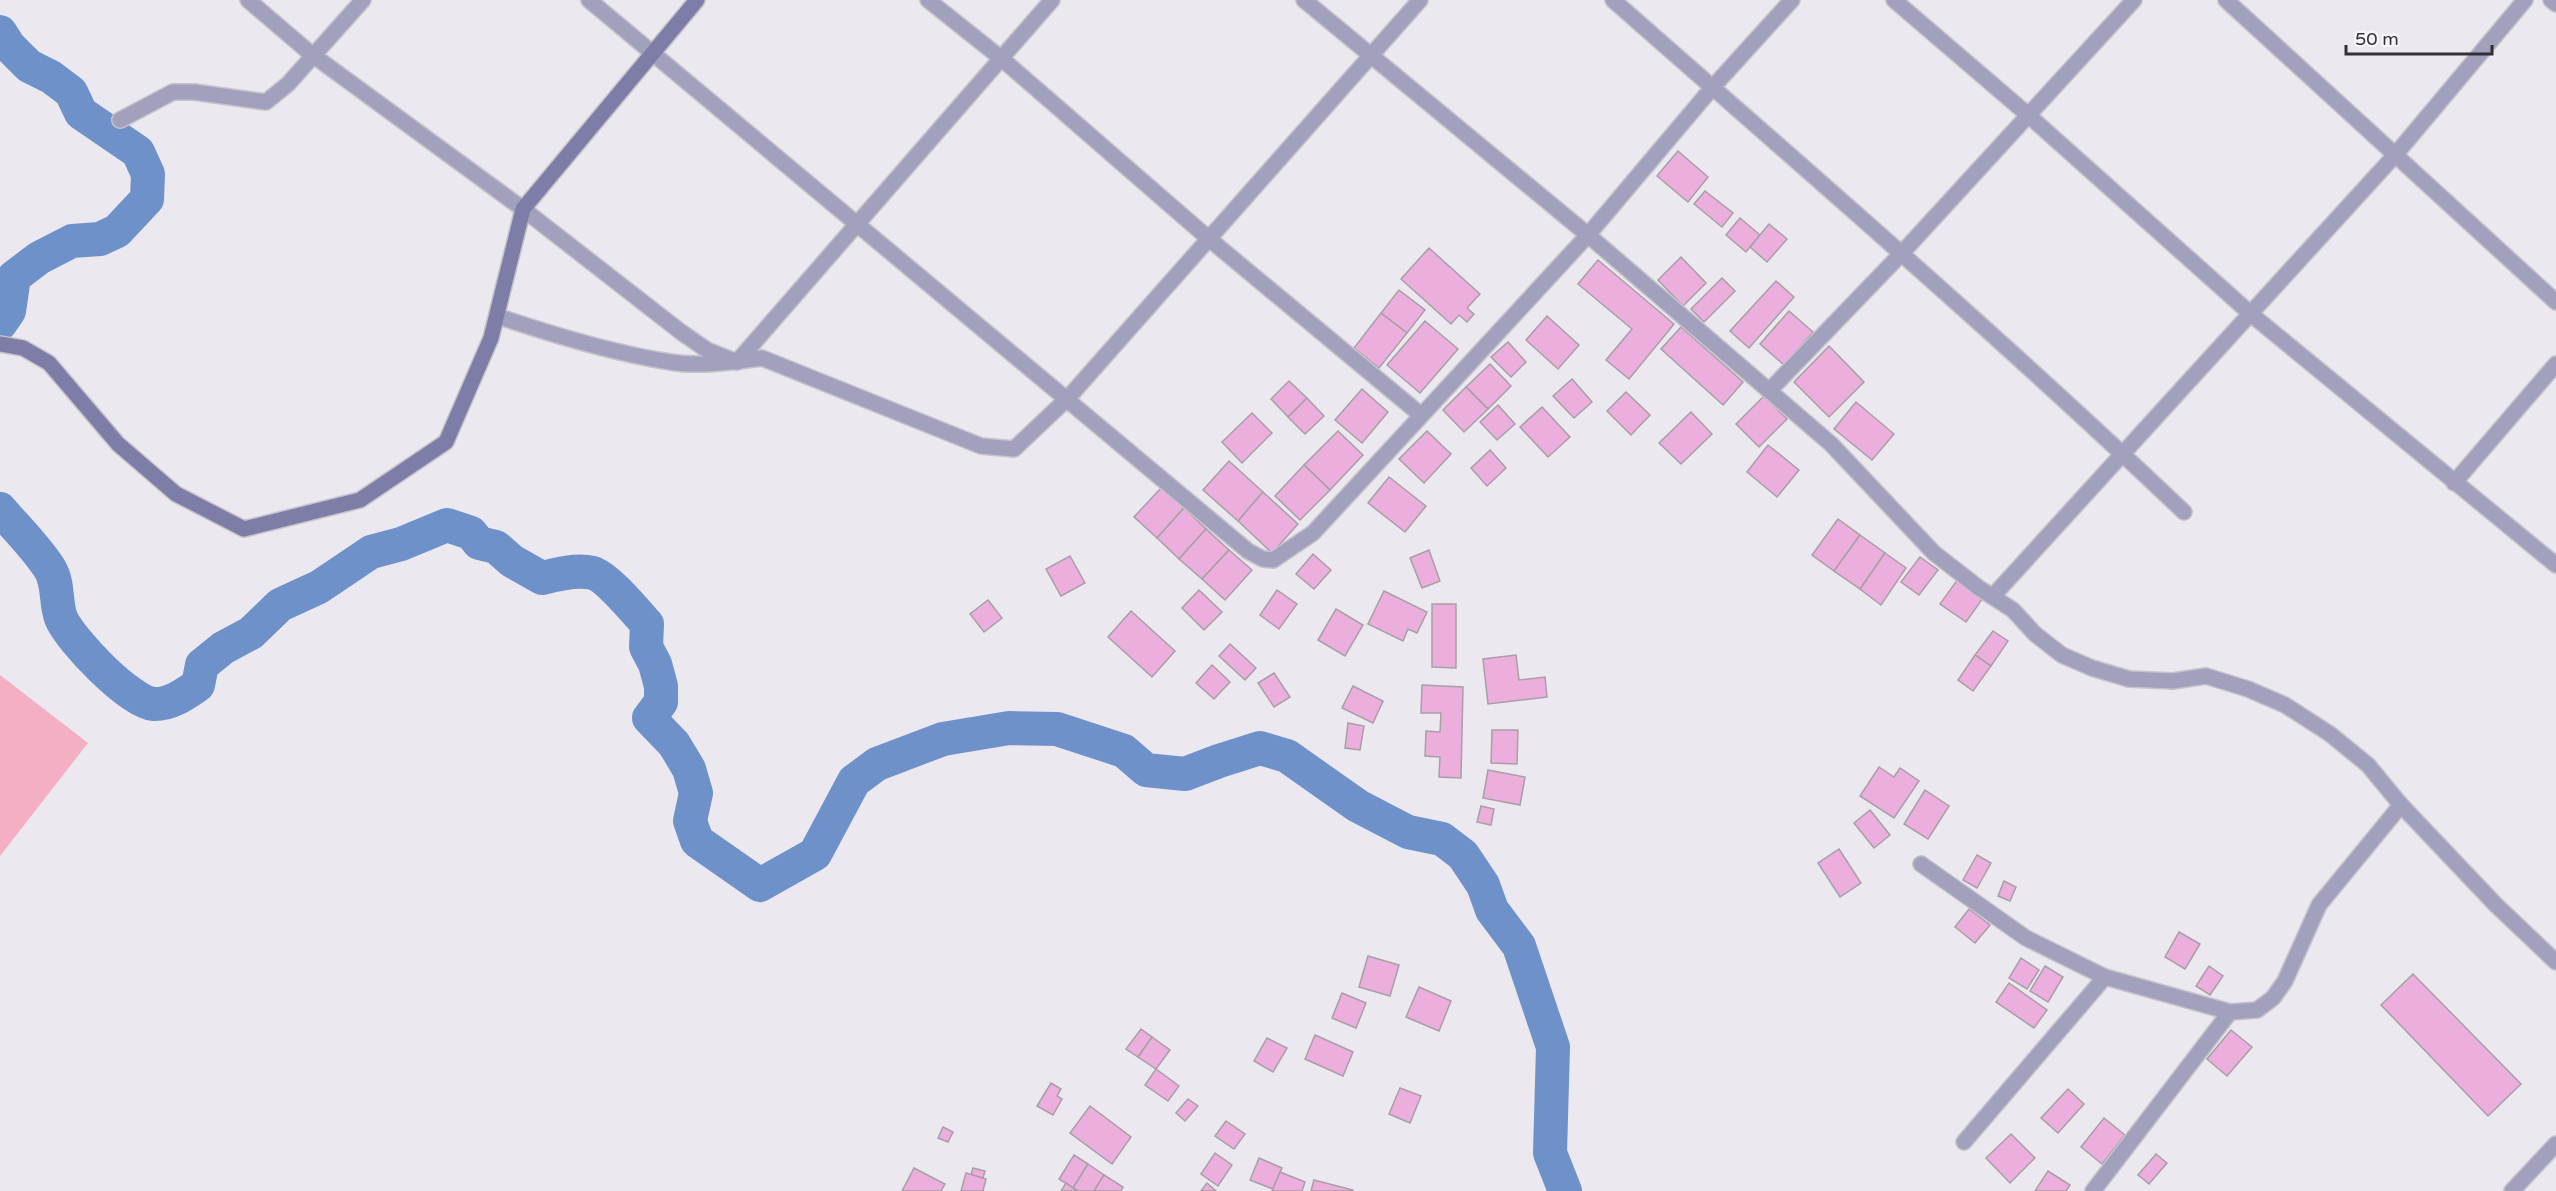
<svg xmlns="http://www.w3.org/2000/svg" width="2556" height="1191" font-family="'Varela Round',sans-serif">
  <rect width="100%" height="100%" fill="#ece8f0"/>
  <path fill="#f4afc3" d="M0 675 88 743 0 856Z"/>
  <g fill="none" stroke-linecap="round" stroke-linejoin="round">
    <g stroke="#6f91ca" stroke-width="34">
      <path d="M0 32 9 46 29 66 51 77 71 92 81 113 138 152 148 174 147 199 117 231 100 239 72 241 39 258 14 277 9 311 0 324"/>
      <path d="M0 509C17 529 36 547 50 569 59 584 55 602 61 618 70 640 129 701 153 704 170 705 185 694 198 685L202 665 223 648 251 633 280 605 319 587 371 552 401 544 447 525 471 533 479 543 496 547 512 561 542 578C557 574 577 569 593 573 607 577 636 612 647 624L646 647 655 664 661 686V702L649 718 674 744 689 769 696 793 690 821 697 841 760 885 815 854 854 781 877 764 943 739 1009 728 1057 729 1124 751 1146 770 1185 774 1219 761 1260 748 1287 756 1358 806 1408 832 1442 839 1463 855 1483 885 1492 910 1519 946 1553 1047 1550 1153 1565 1191"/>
    </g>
  </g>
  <g fill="#ecaedd" stroke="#a79fa5" stroke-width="1.5">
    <path d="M1678 151 1708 177 1688 202 1657 176Z"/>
    <path d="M1705 191 1733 213 1722 227 1694 204Z"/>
    <path d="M1740 218 1760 235 1746 252 1726 235Z"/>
    <path d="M1769 224 1787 239 1767 262 1750 247Z"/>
    <path d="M1429 248 1480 294 1467 308 1474 314 1467 322 1459 315 1451 324 1401 279Z"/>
    <path d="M1681 257 1706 283 1683 306 1658 280Z"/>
    <path d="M1598 260 1674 324 1629 379 1606 360 1632 329 1578 284Z"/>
    <path d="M1722 278 1735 291 1704 322 1691 309Z"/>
    <path d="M1776 281 1794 297 1749 348 1730 331Z"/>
    <path d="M1399 290 1425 310 1407 333 1381 313Z"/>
    <path d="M1789 311 1813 332 1784 365 1760 344Z"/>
    <path d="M1381 313 1407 333 1379 368 1354 348Z"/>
    <path d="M1547 316 1579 345 1558 369 1526 340Z"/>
    <path d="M1425 321 1458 349 1420 393 1387 365Z"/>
    <path d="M1681 327 1743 382 1723 405 1661 349Z"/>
    <path d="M1508 342 1526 362 1511 377 1491 357Z"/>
    <path d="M1829 346 1864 382 1829 417 1794 382Z"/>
    <path d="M1490 364 1511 386 1488 409 1466 387Z"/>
    <path d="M1572 379 1592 402 1574 418 1553 396Z"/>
    <path d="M1289 381 1307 398 1288 417 1271 399Z"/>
    <path d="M1466 387 1488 409 1464 432 1443 410Z"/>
    <path d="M1362 389 1388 412 1362 443 1335 420Z"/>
    <path d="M1626 392 1650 415 1631 435 1607 411Z"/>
    <path d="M1764 396 1787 419 1759 447 1736 424Z"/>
    <path d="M1307 398 1324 416 1305 434 1288 417Z"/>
    <path d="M1856 402 1894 434 1872 460 1834 429Z"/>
    <path d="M1498 405 1515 424 1497 440 1480 422Z"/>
    <path d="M1542 407 1570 437 1548 457 1520 427Z"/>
    <path d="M1691 412 1712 434 1681 464 1659 443Z"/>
    <path d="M1252 413 1272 433 1242 463 1222 442Z"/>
    <path d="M1338 431 1363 455 1330 490 1304 465Z"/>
    <path d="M1427 431 1451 454 1424 483 1399 459Z"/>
    <path d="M1768 445 1799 470 1777 497 1747 472Z"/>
    <path d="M1490 450 1506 468 1487 486 1471 468Z"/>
    <path d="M1229 461 1263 492 1238 521 1203 490Z"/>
    <path d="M1304 465 1330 490 1300 520 1275 496Z"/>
    <path d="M1389 477 1426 506 1405 532 1368 503Z"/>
    <path d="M1161 488 1184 508 1157 538 1134 517Z"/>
    <path d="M1263 492 1298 524 1272 553 1238 521Z"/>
    <path d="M1184 508 1206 529 1179 559 1157 538Z"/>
    <path d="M1838 519 1860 535 1834 571 1812 555Z"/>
    <path d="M1206 529 1229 550 1202 579 1179 559Z"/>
    <path d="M1860 535 1885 553 1860 589 1834 571Z"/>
    <path d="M1229 550 1252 570 1225 600 1202 579Z"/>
    <path d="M1429 550 1440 581 1422 588 1410 558Z"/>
    <path d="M1885 553 1906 568 1881 605 1860 589Z"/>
    <path d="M1313 554 1331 570 1314 589 1296 574Z"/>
    <path d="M1070 556 1085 583 1061 596 1046 569Z"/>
    <path d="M1920 557 1938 570 1919 595 1901 582Z"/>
    <path d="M1958 579 1983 598 1966 622 1940 604Z"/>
    <path d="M1199 590 1222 612 1204 630 1182 608Z"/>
    <path d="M1277 590 1297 604 1279 629 1260 615Z"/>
    <path d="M1384 591 1427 612 1417 633 1408 629 1403 641 1368 624Z"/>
    <path d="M988 600 1002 618 984 632 970 614Z"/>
    <path d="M1432 604H1456V668L1432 667Z"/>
    <path d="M1336 609 1363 625 1345 656 1318 640Z"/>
    <path d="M1131 611 1175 651 1152 677 1108 637Z"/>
    <path d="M1993 631 2008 641 1991 666 1975 655Z"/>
    <path d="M1230 644 1256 668 1245 680 1219 656Z"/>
    <path d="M1516 655 1519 680 1545 677 1547 697 1488 704 1483 659Z"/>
    <path d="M1975 655 1991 666 1973 691 1958 680Z"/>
    <path d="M1212 665 1230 682 1214 699 1196 683Z"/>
    <path d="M1274 673 1290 697 1274 707 1258 683Z"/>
    <path d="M1422 685 1463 687 1461 778 1439 777 1440 757 1425 756 1426 731 1440 732 1441 713H1421Z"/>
    <path d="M1353 686 1383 701 1373 723 1342 708Z"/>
    <path d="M1348 723 1364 726 1360 750 1345 748Z"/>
    <path d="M1492 730H1518L1517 764 1491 763Z"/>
    <path d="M1879 767 1894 777 1900 768 1919 781 1894 818 1860 796Z"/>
    <path d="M1488 770 1525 777 1520 805 1483 798Z"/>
    <path d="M1925 790 1949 806 1928 839 1904 824Z"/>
    <path d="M1481 806 1494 809 1491 825 1477 822Z"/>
    <path d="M1870 810 1890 835 1874 848 1854 823Z"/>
    <path d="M1839 849 1861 883 1840 897 1818 863Z"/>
    <path d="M1977 855 1991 863 1977 888 1963 880Z"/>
    <path d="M2004 881 2016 887 2010 901 1998 896Z"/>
    <path d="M1969 909 1990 925 1975 943 1955 927Z"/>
    <path d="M2179 932 2200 944 2185 969 2165 957Z"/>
    <path d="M1368 956 1399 965 1390 996 1359 987Z"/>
    <path d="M2021 958 2039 970 2027 989 2009 978Z"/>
    <path d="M2045 966 2063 977 2048 1002 2030 991Z"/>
    <path d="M2209 966 2223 976 2210 995 2196 986Z"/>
    <path d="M2413 974 2521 1084 2488 1116 2381 1005Z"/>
    <path d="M2009 983 2047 1010 2034 1028 1996 1002Z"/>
    <path d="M1419 987 1451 1001 1439 1031 1406 1017Z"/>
    <path d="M1342 993 1366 1003 1356 1028 1332 1018Z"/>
    <path d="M1141 1029 1152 1037 1138 1057 1126 1049Z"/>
    <path d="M2231 1030 2252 1047 2227 1076 2207 1059Z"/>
    <path d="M1315 1035 1353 1052 1343 1076 1305 1059Z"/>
    <path d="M1152 1037 1170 1050 1156 1069 1138 1057Z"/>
    <path d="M1267 1038 1287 1048 1273 1072 1254 1061Z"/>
    <path d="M1156 1069 1179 1086 1168 1101 1145 1085Z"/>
    <path d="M1051 1083 1061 1089 1057 1096 1062 1099 1053 1115 1037 1106Z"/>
    <path d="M1400 1088 1421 1096 1410 1123 1389 1114Z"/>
    <path d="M2068 1089 2084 1104 2058 1133 2041 1118Z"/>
    <path d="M1188 1099 1198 1106 1185 1121 1176 1113Z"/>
    <path d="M1090 1106 1131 1137 1112 1164 1070 1133Z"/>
    <path d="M2104 1118 2125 1135 2102 1164 2081 1147Z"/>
    <path d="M1226 1121 1245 1134 1234 1149 1215 1136Z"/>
    <path d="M943 1127 953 1132 948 1142 938 1138Z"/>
    <path d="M2011 1134 2035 1158 2010 1183 1986 1158Z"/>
    <path d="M1215 1153 1232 1165 1218 1186 1201 1174Z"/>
    <path d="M2156 1154 2167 1163 2149 1184 2138 1175Z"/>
    <path d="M1074 1155 1088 1164 1073 1188 1059 1179Z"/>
    <path d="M1259 1158 1282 1168 1273 1189 1250 1180Z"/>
    <path d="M1088 1164 1104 1175 1094 1191H1078L1073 1188Z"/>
    <path d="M914 1168 945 1184 941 1191H902Z"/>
    <path d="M973 1168 985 1171 983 1178 971 1175Z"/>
    <path d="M2048 1171 2070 1185 2066 1191H2035Z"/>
    <path d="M1280 1172 1305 1182 1302 1191H1272Z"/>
    <path d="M966 1173 986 1179 983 1191H961Z"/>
    <path d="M1104 1175 1123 1187 1121 1191H1094Z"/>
    <path d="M1314 1180 1353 1190V1191H1311Z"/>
    <path d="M1066 1183 1073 1188 1078 1191H1061Z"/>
    <path d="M1207 1183 1216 1191H1201Z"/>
  </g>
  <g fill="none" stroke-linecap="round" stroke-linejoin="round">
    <defs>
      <g id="street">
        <path d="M248 0 310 53 523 209 681 332 707 350 737 362 1052 0"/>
        <path d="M589 0 1248 551 1263 559 1273 560 1313 533 1588 235 1712 88 1792 0"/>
        <path d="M928 0 1002 59 1208 238 1421 415"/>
        <path d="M1304 0 1588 235 1831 444 1934 553 1979 588 2013 610 2035 634 2062 655 2092 668 2129 679 2173 681 2206 676 2248 689 2285 705 2330 734 2368 765 2401 805 2496 905 2556 962"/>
        <path d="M1613 0C1805 169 1999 336 2184 512"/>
        <path d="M1894 0 2027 114 2252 315 2556 565"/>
        <path d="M2226 0 2556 302"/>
        <path d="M2551 0 2556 4"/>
        <path d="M120 120 173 92H194L266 102 288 84 363 0"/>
        <path d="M497 316C553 335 612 353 670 362 700 367 733 362 762 358L981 446 1014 449 1068 398 1420 0"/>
        <path d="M1769 391 1901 254 2134 0"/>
        <path d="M2454 483 2556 364"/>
        <path d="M1993 596 2396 154 2525 0"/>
        <path d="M1921 864 2026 938 2105 977 2230 1012 2257 1010 2273 998 2285 981 2319 905 2401 805"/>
        <path d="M1964 1142 2105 977"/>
        <path d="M2093 1191 2230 1012"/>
        <path d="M2512 1191 2556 1144"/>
      </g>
      <path id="secondary" d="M0 344 23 348 49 363 118 444 176 494 244 529 360 500 446 442 491 338 523 209 697 0"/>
    </defs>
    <use href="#street" stroke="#c7c3ca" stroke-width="18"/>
    <use href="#secondary" stroke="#c7c3ca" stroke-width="18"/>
    <use href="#street" stroke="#a1a1be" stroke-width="15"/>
    <use href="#secondary" stroke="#7e7da7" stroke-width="15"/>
  </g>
  <path d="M2346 45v9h146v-9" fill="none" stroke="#333134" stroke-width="3"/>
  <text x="2355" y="45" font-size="18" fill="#333134" stroke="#faf5fd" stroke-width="4.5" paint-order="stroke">50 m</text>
</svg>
